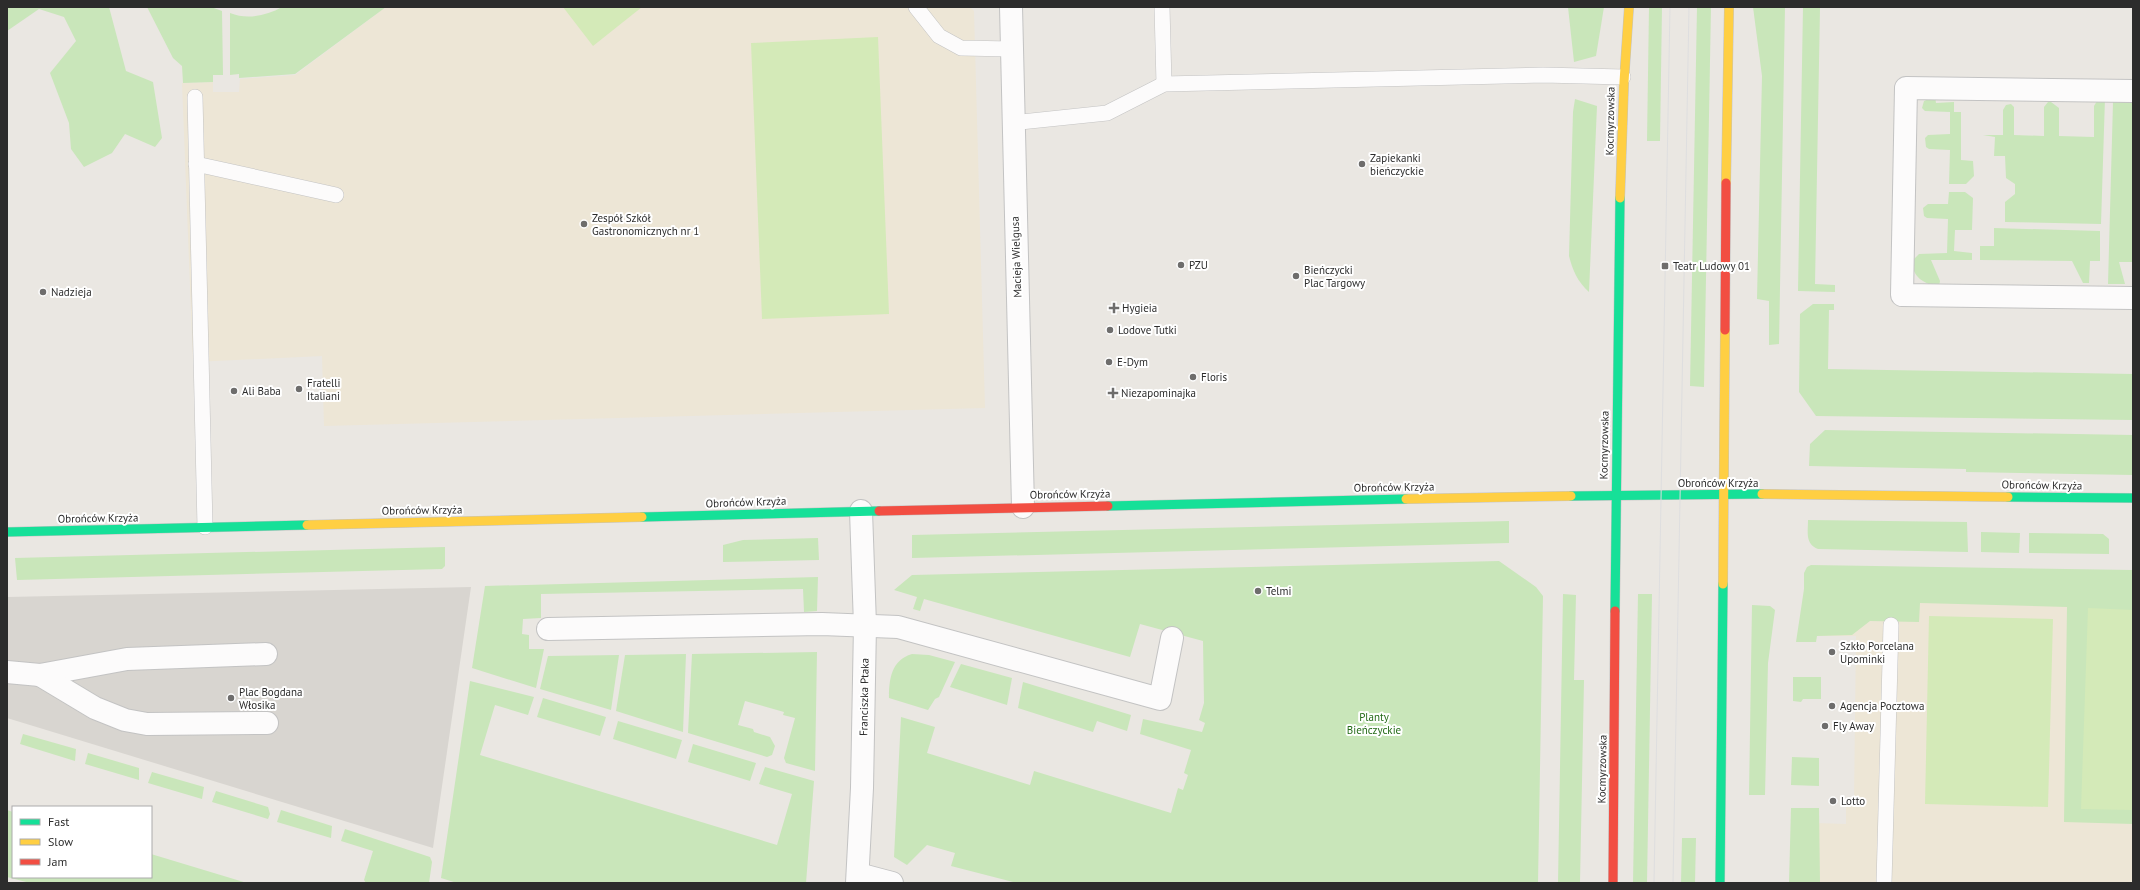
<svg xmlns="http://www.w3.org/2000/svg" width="2140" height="890" font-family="'PT Sans',sans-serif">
  <rect width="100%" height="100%" fill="#eae7e2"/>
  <g fill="#ede6d6">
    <path d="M386 7H970L974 11 985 408 324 426 322 356 193 362 182 83 213 82V92H239L240 79 295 75Z"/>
    <path d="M1818 567 2133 573V883H1814L1816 823 1846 824V803H1854L1856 636H1816Z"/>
  </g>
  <g fill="#c9e6ba">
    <path d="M7 7H109L126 71 153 82 162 138 155 147 125 134 112 153 84 167 71 149 69 123 50 73 76 41 64 17 39 9 7 31Z"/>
    <path d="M147 7H211L222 11 223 75H213V82L183 83 182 66 173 58Z"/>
    <path d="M282 7H386L295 74 239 78V74L230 75V13C247 20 266 16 282 7Z"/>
    <path d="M1568 7H1604L1596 56 1574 62Z"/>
    <path d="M1649 7H1662L1660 141H1647Z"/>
    <path d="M1697 7H1711L1704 387 1690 386Z"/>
    <path d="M1753 7H1785L1779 344 1769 345V301L1757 299 1762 76Z"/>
    <path d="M1803 7H1880L1820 8 1815 284 1835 285V292L1798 291Z"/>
    <path d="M1935 96 1936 103 1954 102V112H1961V160L1973 161 1974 176 1966 184H1949L1950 150 1929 149 1926 147 1925 138 1928 135 1950 134V112L1925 111 1922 108 1924 101Z"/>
    <path d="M2105 98 2101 224 2005 222V202L2015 194V184L2006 178 2005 156H1994L1995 137 1983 135H2003V110L2006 105 2011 104 2014 107V135L2044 136V107L2048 102H2051L2059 108V136L2094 137V106L2097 101Z"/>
    <path d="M1575 99 1597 106 1589 292C1577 281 1573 271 1569 256L1573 112Z"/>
    <path d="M2113 102H2133V262H2119L2125 284H2108Z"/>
    <path d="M1949 192H1965L1973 198 1972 230H1955L1954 251 1972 253V260H1931L1940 281 1939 286C1925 285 1912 277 1912 261L1919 254 1947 253 1948 219 1927 218 1924 216 1923 208 1928 204H1948Z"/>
    <path d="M1994 228 2100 231V261H2090L2089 283H2083L2072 261 1980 260V246H1994Z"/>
    <path d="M1813 304H1834V310H1829L1828 369 2133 374V420L1816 416 1799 392 1800 314Z"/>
    <path d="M1825 430 2133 435V475L1966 472V469L1809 466 1810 444Z"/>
    <path d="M1808 520 1967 522 1968 552 1818 549C1805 544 1808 532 1808 520Z"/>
    <path d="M1509 521V543L912 558V535Z"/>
    <path d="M1981 532 2020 533 2019 553 1981 552Z"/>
    <path d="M2029 533 2103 534 2109 539V554L2029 553Z"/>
    <path d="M818 538 819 560 723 562V545L743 540Z"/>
    <path d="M445 547V566L442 569 17 580 15 558Z"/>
    <path d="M1499 561 1536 587 1543 596 1538 883H1017L951 866 955 853 927 845 907 865 894 857 901 717 935 727 927 753 1030 785 1034 771 1171 813 1178 788 1183 790 1188 775 1184 773 1191 750 1140 734 1143 719 1202 732 1205 723 1199 720 1204 703 1203 641 1140 624 1130 657 924 599 920 611 913 609 917 597 894 590 912 575Z"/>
    <path d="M1811 565 2133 570V824L2064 822 2067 607 1920 603 1919 622 1870 621 1852 635 1817 636 1816 642H1796L1804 589V573L1807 567Z"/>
    <path d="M818 577 817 611 804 612 803 589 541 594V618L523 619 522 634 529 635V649H544L536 688 472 668 485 586Z"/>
    <path d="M1563 594 1576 595 1574 680H1584L1580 883H1558Z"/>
    <path d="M1638 594H1652L1647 883H1633Z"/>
    <path d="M1752 605 1770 606 1775 610 1768 663 1765 795H1749Z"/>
    <path d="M817 652 815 771 786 763 784 758 795 718 783 715 784 712 745 701 738 725 753 729 754 732 770 737 775 746 772 755 767 757 688 733 692 654Z"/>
    <path d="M686 654 683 732 616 711 625 655Z"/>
    <path d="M912 654 929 655 955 662 939 697 935 699 928 710 889 698C889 680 891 660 912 654Z"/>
    <path d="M619 655 611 710 540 689 548 656Z"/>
    <path d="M961 664 1012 678 1007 705 950 687Z"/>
    <path d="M1793 677H1821V699H1803L1801 702 1793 701Z"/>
    <path d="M470 681 534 697 528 715 495 705 480 755 777 845 792 794 759 784 765 767 814 781 806 883H457L441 878Z"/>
    <path d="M1023 682 1131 715 1127 731 1097 721 1093 732 1018 708Z"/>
    <path d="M543 698 606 717 600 736 537 717Z"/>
    <path d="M618 721 682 740 676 759 613 739Z"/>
    <path d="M23 734 76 749 75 761 20 744Z"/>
    <path d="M693 744 756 763 750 781 688 762Z"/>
    <path d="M88 753 139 768V780L85 764Z"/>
    <path d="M1792 757 1819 758V786L1791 785Z"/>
    <path d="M152 772 204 787 202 799 148 783Z"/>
    <path d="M216 791 268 807 270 814 268 819 212 802Z"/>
    <path d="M1791 808H1819L1820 883H1789Z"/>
    <path d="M7 810 13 812V877H151V854L247 883H30L7 877Z"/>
    <path d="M281 810 332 826 331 838 277 822Z"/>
    <path d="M345 829 430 857 432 862 429 883H366L364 880 373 851 341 841Z"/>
    <path d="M1682 838H1696L1695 883H1681Z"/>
  </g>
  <g fill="#d4eab8">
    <path d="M563 7H642L593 46Z"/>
    <path d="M878 37 889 314 762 319 751 43Z"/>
    <path d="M2088 608 2133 610V810L2081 809Z"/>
    <path d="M1929 616 2053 619 2048 807 1925 804Z"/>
  </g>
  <path fill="#d8d5d0" d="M471 587 433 848 7 718V597Z"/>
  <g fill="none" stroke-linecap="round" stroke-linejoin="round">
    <defs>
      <g id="lane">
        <path d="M916 7 939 36 961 48 1011 49"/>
        <path d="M1162 7 1164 84"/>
        <path d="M195 97 205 527"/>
        <path d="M1012 123 1107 113 1164 84 1543 75 1623 77"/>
        <path d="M196 164 336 195"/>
        <path d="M1884 883 1891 625"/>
      </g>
      <g id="street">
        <path d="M1011 7 1023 507"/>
        <path d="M2133 91 1906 88 1902 295 2133 298"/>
        <path d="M548 629 822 624 898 627 1160 699 1172 638"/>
        <path d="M7 672 40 675 127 659 266 654"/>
        <path d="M40 675 95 708 125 720 147 724 267 723"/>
        <path d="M858 874 892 883"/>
        <path d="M857 883 862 788 865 625 861 511"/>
      </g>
      <g id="fast">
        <path d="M1571 496 1762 494"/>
        <path d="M2008 497 2133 498"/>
        <path d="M1108 506 1406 499"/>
        <path d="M642 517 879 511"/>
        <path d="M7 532 307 525"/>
        <path d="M1615 611 1620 198"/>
        <path d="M1720 883 1723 584"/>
      </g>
      <g id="slow">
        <path d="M1726 183 1729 7"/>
        <path d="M1620 198 1624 82 1629 7"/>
        <path d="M1762 494 2008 497"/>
        <path d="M1406 499 1571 496"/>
        <path d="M307 525 642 517"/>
        <path d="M1723 584 1725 330"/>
      </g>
      <g id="jam">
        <path d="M1725 330 1726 183"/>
        <path d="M879 511 1108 506"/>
        <path d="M1613 883 1615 611"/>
      </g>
    </defs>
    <use href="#lane" stroke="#c3c3c3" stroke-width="16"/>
    <use href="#street" stroke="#c3c3c3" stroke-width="24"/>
    <use href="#fast" stroke="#c3c3c3" stroke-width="10"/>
    <use href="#slow" stroke="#c3c3c3" stroke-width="10"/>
    <use href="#jam" stroke="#c3c3c3" stroke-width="10"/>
    <use href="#lane" stroke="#fcfbfb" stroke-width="15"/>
    <use href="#street" stroke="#fcfbfb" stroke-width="22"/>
    <use href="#fast" stroke="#16e098" stroke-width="9"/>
    <use href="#slow" stroke="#ffcf43" stroke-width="9"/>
    <use href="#jam" stroke="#f24e42" stroke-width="9"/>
    <g stroke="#dededf" stroke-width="1">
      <path d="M1654 883 1670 7"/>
      <path d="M1673 883 1689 7"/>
    </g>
  </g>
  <g fill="#6e6d6c" stroke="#fff" stroke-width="1.5">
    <circle cx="1362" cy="164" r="4"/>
    <circle cx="584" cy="224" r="4"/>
    <circle cx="1181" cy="265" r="4"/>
    <rect x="1661" y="262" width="8" height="8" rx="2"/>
    <circle cx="1296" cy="276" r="4"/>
    <circle cx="43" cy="292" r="4"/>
    <path d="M1112 302h4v4h4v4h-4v4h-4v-4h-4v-4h4z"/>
    <circle cx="1110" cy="330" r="4"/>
    <circle cx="1109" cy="362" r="4"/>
    <circle cx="1193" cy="377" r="4"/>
    <circle cx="299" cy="389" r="4"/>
    <circle cx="234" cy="391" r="4"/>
    <path d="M1111 387h4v4h4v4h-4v4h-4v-4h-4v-4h4z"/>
    <circle cx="1258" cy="591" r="4"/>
    <circle cx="1832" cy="652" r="4"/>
    <circle cx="231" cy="698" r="4"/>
    <circle cx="1832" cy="706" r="4"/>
    <circle cx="1825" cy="726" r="4"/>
    <circle cx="1833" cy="801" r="4"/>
  </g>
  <g text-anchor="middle" stroke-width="4" stroke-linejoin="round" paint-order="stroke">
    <g font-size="11" fill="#2c2c2c" stroke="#fff">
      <text transform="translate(1610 121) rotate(-89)" y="4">Kocmyrzowska</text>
      <text transform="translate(1016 257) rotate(-92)" y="4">Macieja Wielgusa</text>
      <text transform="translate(1604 445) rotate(-89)" y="4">Kocmyrzowska</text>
      <text x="1718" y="487">Obrońców Krzyża</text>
      <text transform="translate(2042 485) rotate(1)" y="4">Obrońców Krzyża</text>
      <text transform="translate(1394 487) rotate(-1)" y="4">Obrońców Krzyża</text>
      <text transform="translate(1070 494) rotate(-1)" y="4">Obrońców Krzyża</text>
      <text transform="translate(746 502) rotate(-2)" y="4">Obrońców Krzyża</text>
      <text transform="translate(422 510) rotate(-1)" y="4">Obrońców Krzyża</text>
      <text transform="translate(98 518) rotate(-1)" y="4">Obrońców Krzyża</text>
      <text transform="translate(864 697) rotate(-89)" y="4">Franciszka Ptaka</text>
      <text transform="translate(1602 769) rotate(-89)" y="4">Kocmyrzowska</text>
    </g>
    <g font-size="11" fill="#2c2c2c" stroke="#fff" text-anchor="start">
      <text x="1370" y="162">Zapiekanki<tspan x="1370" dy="13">bieńczyckie</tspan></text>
      <text x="592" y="222">Zespół Szkół<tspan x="592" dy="13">Gastronomicznych nr 1</tspan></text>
      <text x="1189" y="269">PZU</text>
      <text x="1673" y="270">Teatr Ludowy 01</text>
      <text x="1304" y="274">Bieńczycki<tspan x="1304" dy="13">Plac Targowy</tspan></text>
      <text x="51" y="296">Nadzieja</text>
      <text x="1122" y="312">Hygieia</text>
      <text x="1118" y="334">Lodove Tutki</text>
      <text x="1117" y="366">E-Dym</text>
      <text x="1201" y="381">Floris</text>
      <text x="307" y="387">Fratelli<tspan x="307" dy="13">Italiani</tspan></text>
      <text x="242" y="395">Ali Baba</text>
      <text x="1121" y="397">Niezapominajka</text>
      <text x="1266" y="595">Telmi</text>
      <text x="1840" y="650">Szkło Porcelana<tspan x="1840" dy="13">Upominki</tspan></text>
      <text x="239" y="696">Plac Bogdana<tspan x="239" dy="13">Włosika</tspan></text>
      <text x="1840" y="710">Agencja Pocztowa</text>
      <text x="1833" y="730">Fly Away</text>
      <text x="1841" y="805">Lotto</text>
    </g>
    <g font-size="11" fill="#256b19" stroke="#fff">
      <text x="1374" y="721">Planty<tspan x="1374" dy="13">Bieńczyckie</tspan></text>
    </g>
  </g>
  <rect width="2140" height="890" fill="none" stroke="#2c2c2c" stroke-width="16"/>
  <rect x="12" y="806" width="140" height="72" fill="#ffffff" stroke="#ababab"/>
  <rect x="20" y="819" width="20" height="6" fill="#16e098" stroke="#ababab"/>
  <text x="48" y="826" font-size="12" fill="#2c2c2c">Fast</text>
  <rect x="20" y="839" width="20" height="6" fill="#ffcf43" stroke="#ababab"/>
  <text x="48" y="846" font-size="12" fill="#2c2c2c">Slow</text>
  <rect x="20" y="859" width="20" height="6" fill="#f24e42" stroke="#ababab"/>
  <text x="48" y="866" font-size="12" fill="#2c2c2c">Jam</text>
</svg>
